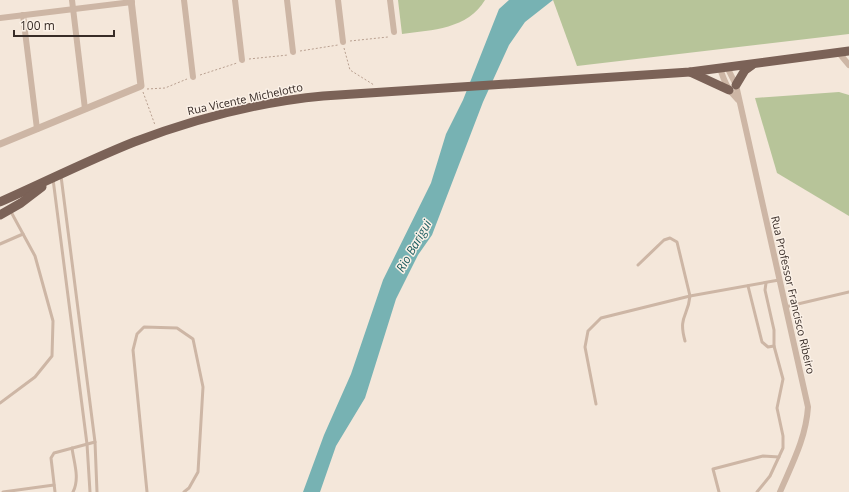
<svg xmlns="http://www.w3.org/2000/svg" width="849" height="492" font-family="'Open Sans',sans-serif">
  <rect width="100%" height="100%" fill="#f4e7da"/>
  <g fill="#b7c499">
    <path d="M398 0H485C468 29 432 30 402 34Z"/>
    <path d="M553 0H849V34L577 66Z"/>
    <path d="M839 92 849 95V216L777 173 755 98Z"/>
  </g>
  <path fill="#77b2b3" d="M509 0H553L525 22 509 45 483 102 432 235 418 255 396 299 365 398 336 446 320 492H303L324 435 351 374 383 280 431 183 446 134 463 100 499 9Z"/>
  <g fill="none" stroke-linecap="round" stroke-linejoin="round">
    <g stroke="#b9a090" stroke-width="1" stroke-dasharray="2 2" stroke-linecap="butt">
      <path d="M350 41 388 37"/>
      <path d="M344 48 350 70 374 85"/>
      <path d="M300 51 338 45"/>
      <path d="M249 59 288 55"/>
      <path d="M200 75 237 63"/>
      <path d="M147 89 165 88 187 79"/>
      <path d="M143 92 155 125"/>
    </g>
    <g stroke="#cdb6a5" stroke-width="3">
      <path d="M61 176 95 442 97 492"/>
      <path d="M53 179 87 444 90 492"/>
      <path d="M0 244 23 234"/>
      <path d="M638 265 664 240 670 238 677 242 690 296C688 317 678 316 685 341"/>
      <path d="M748 286 762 342 768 347 774 346"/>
      <path d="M785 307 849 292"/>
      <path d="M0 403 35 377 52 356 53 321 35 256 10 210"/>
      <path d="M596 404 585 347 588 331 601 318 690 296 779 280"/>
      <path d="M72 448C74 463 80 478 73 492"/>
      <path d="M3 492 54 485"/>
      <path d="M55 492 51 458 54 453 95 442"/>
      <path d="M147 492 133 350 137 334 144 327 177 328 193 339 203 387 198 472 189 488 184 492"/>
      <path d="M719 492 713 469 763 456 779 457"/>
      <path d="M757 492 770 476 783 448V436L777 408 783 379 774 346V330L765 290 766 283"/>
    </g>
    <g stroke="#cdb6a5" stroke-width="6">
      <path d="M72 0 85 109"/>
      <path d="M184 0 193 77"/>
      <path d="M235 0 242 60"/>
      <path d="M287 0 293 52"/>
      <path d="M338 0 343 42"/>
      <path d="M390 0 394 32"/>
      <path d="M23 15 37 129"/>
      <path d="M0 18 132 2"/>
      <path d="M839 53 849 65"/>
      <path d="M727 67 736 85 808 407C806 438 792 464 780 492"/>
      <path d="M720 68C724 81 728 90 738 100"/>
    </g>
    <path stroke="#cdb6a5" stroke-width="7" d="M0 144 141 86 131 0"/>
    <g stroke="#7b6257" stroke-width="9">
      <path d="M690 72 729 90"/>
      <path d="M736 85 745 70 752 65"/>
      <path d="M0 202C45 182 89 160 134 142 194 119 259 102 323 96L690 72 849 51"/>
      <path d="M0 215 21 203 42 187"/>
    </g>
  </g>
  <g text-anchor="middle" stroke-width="3" stroke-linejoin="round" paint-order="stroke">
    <g font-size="11" fill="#382c27" stroke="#fbf1e7">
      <text transform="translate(245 99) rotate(-12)" y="4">Rua Vicente Michelotto</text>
      <text transform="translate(793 295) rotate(77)" y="4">Rua Professor Francisco Ribeiro</text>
    </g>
    <g font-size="12" font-style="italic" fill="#195a5d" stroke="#fbf1e7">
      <text transform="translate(414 246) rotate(-60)" y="4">Rio Barigui</text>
    </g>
  </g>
  <path d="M14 30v6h100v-6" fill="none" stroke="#382c27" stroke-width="2"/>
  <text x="20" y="30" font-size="12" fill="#382c27" stroke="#fbf1e7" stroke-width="3" paint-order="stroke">100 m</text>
</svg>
